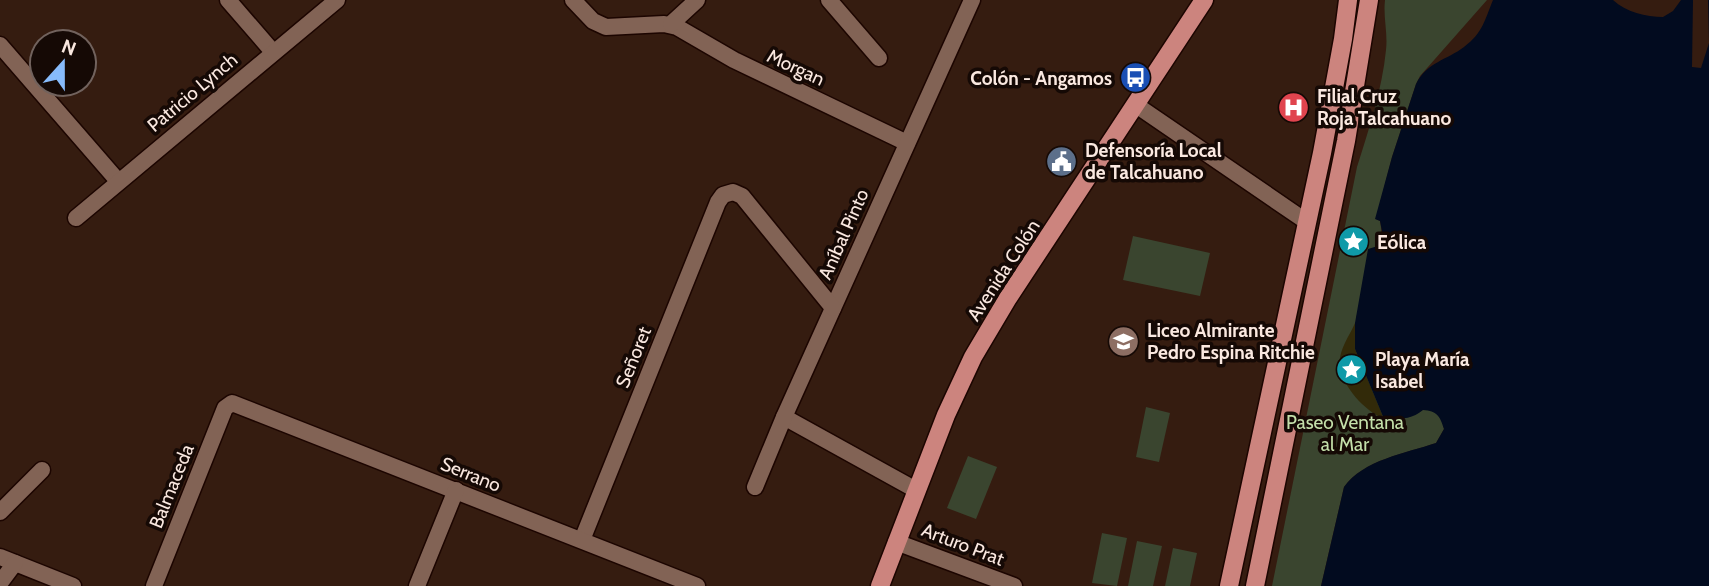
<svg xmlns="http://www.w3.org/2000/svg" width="1709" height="586" font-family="Cabin,sans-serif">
  <rect width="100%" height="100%" fill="#351c10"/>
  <g fill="#3a452f">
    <path d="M1385 0H1487L1420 76 1416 84 1392 157 1376 219 1380 221C1382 232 1383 242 1373 249L1356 319 1441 416 1444 429 1436 443C1407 453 1363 460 1344 487L1321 586H1272L1357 167C1369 129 1382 90 1386 50 1388 33 1383 17 1385 0Z"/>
    <path d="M1133 236 1210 253 1200 296 1123 280Z"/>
    <path d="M1146 407 1170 413 1159 462 1136 457Z"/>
    <path d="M968 456 997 467 976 519 947 508Z"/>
    <path d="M1102 533 1127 538 1117 586 1092 583Z"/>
    <path d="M1137 541 1162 546 1153 586H1128Z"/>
    <path d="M1173 548 1197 553 1190 586H1165Z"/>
  </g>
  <path fill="#322a09" d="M1355 323V349L1384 419C1364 410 1343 388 1340 365 1338 351 1350 335 1355 323Z"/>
  <path fill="#020b1f" d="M1493 0H1613C1626 12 1646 17 1663 17L1673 11 1681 0H1709V586H1321L1344 487C1363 460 1406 453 1436 443L1444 429C1440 416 1437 411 1423 410 1411 420 1399 419 1384 419L1355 349V323L1368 249 1378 246 1382 231 1380 221 1375 219 1392 157 1416 84C1427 62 1447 60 1464 47 1483 33 1485 19 1493 0Z"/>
  <path fill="#351c10" d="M1693 0H1708L1709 43 1701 68 1692 67Z"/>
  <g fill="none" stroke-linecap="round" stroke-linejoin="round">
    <defs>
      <g id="minor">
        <path d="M228 0 273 52"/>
        <path d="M573 0 593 21 606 27 664 24 677 27 734 60 907 143"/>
        <path d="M829 0 879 58"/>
        <path d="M671 24 697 0"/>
        <path d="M0 45 118 181"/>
        <path d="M1136 105 1307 222"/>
        <path d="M76 218 337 0"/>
        <path d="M784 417 916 490"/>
        <path d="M755 487 784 417 972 0"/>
        <path d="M0 512 42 470"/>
        <path d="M582 540 718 202 723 195 733 192 742 196 833 308"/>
        <path d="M896 542 1014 586"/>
        <path d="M0 557 73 586"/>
        <path d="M0 583 15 563"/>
        <path d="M154 586 225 408 232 403 697 586"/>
        <path d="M417 586 456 490"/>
      </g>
      <g id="major">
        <path d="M880 586 946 415 973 357 1008 298 1204 0"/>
        <path d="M1229 586 1322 153 1343 39 1348 0"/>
        <path d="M1255 586 1346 141 1369 0"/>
      </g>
    </defs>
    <use href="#minor" stroke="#1c0500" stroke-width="19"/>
    <use href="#major" stroke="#1c0500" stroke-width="21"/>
    <use href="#minor" stroke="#826355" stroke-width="16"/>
    <use href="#major" stroke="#cc847e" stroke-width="18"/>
  </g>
  <defs>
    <symbol id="bus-disc" viewBox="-11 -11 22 22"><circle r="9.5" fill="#1a4fb4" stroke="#150905"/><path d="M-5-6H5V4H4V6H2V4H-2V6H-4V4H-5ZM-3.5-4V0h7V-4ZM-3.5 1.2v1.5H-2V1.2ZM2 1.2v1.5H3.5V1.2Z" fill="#fff"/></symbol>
    <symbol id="hospital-disc" viewBox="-11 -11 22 22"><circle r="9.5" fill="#e0444e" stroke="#150905"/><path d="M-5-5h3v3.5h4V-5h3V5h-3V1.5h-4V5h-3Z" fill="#fff"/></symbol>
    <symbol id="civic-disc" viewBox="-11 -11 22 22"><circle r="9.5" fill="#5c6f8a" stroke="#150905"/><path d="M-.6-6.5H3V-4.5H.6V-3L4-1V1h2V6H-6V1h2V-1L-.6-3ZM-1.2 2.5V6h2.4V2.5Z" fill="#fff"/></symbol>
    <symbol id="sight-disc" viewBox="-11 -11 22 22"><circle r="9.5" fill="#0f9aa8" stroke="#150905"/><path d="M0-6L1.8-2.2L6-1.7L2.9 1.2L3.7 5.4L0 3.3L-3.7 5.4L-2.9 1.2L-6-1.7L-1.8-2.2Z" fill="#fff"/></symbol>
    <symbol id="school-disc" viewBox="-11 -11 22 22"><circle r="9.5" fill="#8d6e63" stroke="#150905"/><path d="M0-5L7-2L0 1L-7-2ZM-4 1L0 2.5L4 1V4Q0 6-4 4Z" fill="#fff"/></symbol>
  </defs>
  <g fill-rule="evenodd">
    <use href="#bus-disc" x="1118" y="60" width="35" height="35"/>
    <use href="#hospital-disc" x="1276" y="90" width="35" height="35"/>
    <use href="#civic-disc" x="1044" y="144" width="35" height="35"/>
    <use href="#sight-disc" x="1336" y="224" width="35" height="35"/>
    <use href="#school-disc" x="1106" y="324" width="35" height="35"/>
    <use href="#sight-disc" x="1334" y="352" width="35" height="35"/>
  </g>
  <g text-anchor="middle" stroke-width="7" stroke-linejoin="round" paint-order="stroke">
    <g font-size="19" fill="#fae8e0" stroke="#150905">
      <text transform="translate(796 67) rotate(25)" y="7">Morgan</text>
      <text transform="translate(192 92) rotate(-40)" y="7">Patricio Lynch</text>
      <text transform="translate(843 234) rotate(-66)" y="7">Aníbal Pinto</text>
      <text transform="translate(1003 270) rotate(-57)" y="7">Avenida Colón</text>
      <text transform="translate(633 357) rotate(-68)" y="7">Señoret</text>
      <text transform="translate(471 474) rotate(22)" y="7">Serrano</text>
      <text transform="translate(171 486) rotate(-68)" y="7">Balmaceda</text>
      <text transform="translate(963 544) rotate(21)" y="7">Arturo Prat</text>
    </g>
    <g font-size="19" font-weight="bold" fill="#fae8e0" stroke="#150905" text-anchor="start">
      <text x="1112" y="85" text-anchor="end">Colón - Angamos</text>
      <text x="1317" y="103">Filial Cruz<tspan x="1317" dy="22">Roja Talcahuano</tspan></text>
      <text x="1085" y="157">Defensoría Local<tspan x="1085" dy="22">de Talcahuano</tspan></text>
      <text x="1377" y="249">Eólica</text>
      <text x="1147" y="337">Liceo Almirante<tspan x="1147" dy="22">Pedro Espina Ritchie</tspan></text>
      <text x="1375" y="366">Playa María<tspan x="1375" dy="22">Isabel</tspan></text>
    </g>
    <g font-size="19" fill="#c4dfaa" stroke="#150905">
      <text x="1345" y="429">Paseo Ventana<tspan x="1345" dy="22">al Mar</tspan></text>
    </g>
  </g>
  <g transform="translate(63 63) rotate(21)"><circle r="33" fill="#150905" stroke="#71625d" stroke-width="2"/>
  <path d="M0-5L12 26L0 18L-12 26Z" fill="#87bbfb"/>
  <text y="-10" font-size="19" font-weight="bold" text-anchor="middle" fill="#fae8e0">N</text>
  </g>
</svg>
